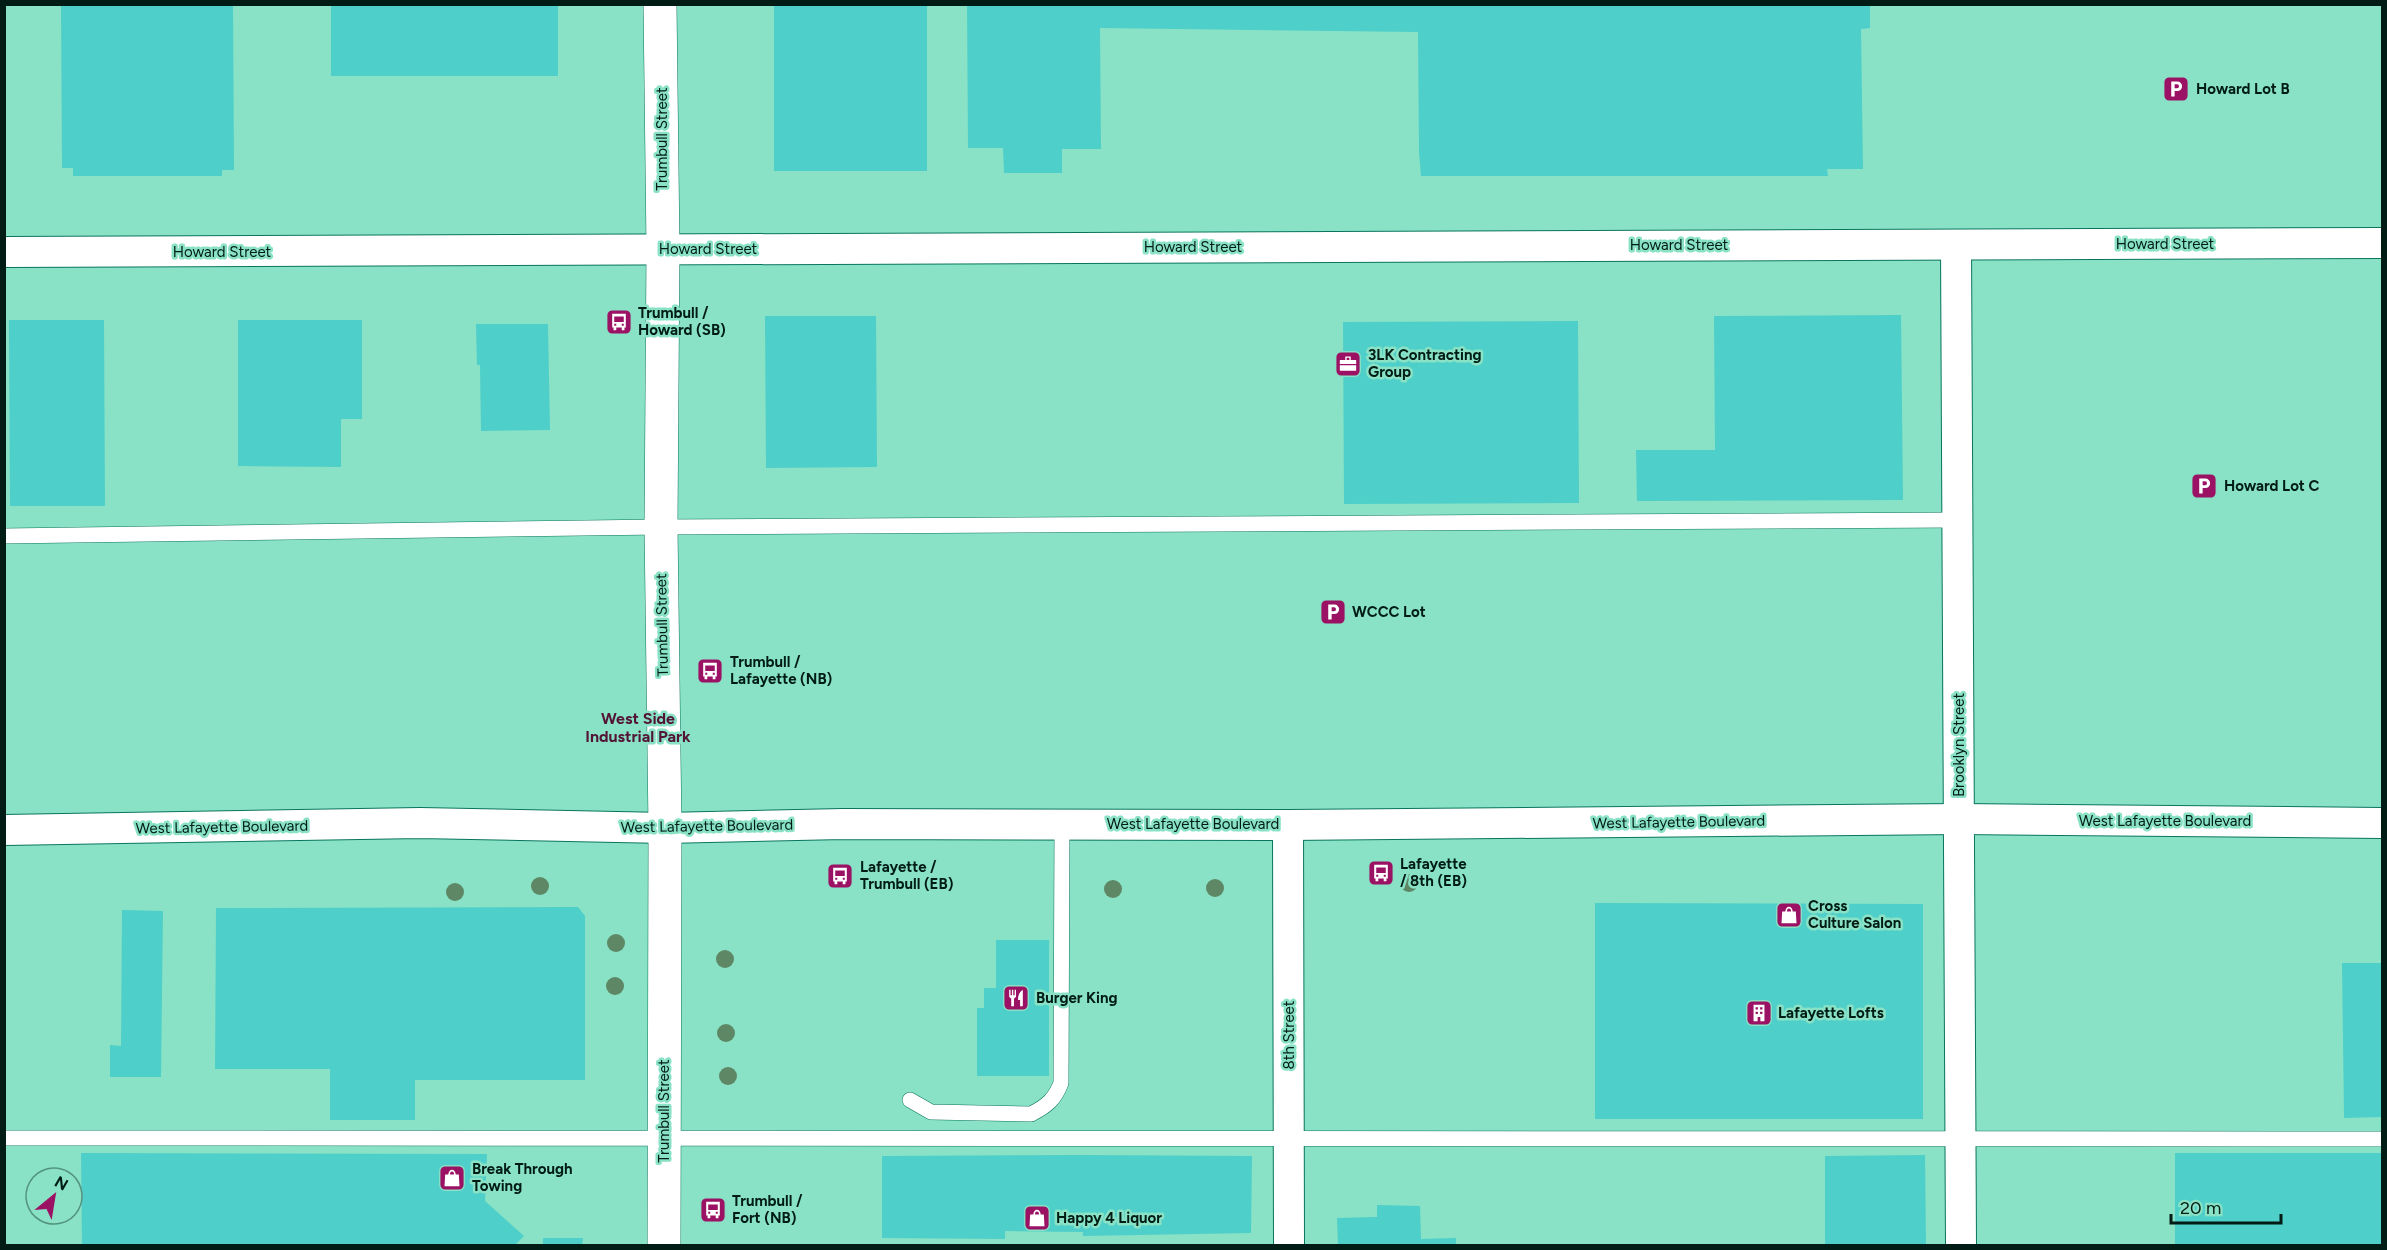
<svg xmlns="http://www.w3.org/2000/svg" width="2387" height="1250" font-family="Figtree,sans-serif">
  <rect width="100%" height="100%" fill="#89e2c5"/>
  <g fill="#4ecfc9">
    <path d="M61 4H233L234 170H222V176H73V168H62Z"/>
    <rect x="331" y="4" width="227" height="72"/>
    <path d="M967 4H1870V28L1861 29 1863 169H1827L1828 176H1421L1419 152 1418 32 1100 28 1101 149H1062V173H1004L1003 148H968Z"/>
    <rect x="774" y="5" width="153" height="166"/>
    <path d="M1901 315 1903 500 1637 501 1636 450H1715L1714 316Z"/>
    <path d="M765 316H876L877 467 766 468Z"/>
    <path d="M9 320H104L105 506H10Z"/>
    <path d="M238 320H362V419H341V467L238 466Z"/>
    <path d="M1578 321 1579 503 1344 504 1343 322Z"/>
    <path d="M476 324H548L550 430 481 431 480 365H477Z"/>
    <path d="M1595 903 1923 904V1119H1595Z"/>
    <path d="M578 907 585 916V1080H415V1120H330V1069H215L216 908Z"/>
    <path d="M122 910 163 911 161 1077H110V1045L121 1046Z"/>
    <path d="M996 940H1049V1076H977V1008H984V988H996Z"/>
    <path d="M2342 963H2382V1117L2344 1118Z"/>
    <path d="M81 1153 487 1154 485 1201 524 1236 514 1246H82Z"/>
    <rect x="2175" y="1153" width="207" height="93"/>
    <path d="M1082 1155 1252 1156 1251 1233 1083 1236V1232L1005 1231V1239L882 1238V1156Z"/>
    <path d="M1925 1155 1926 1246H1825V1156Z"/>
    <path d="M1377 1205 1420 1206 1421 1239 1456 1238V1246H1338L1337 1218 1377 1217Z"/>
    <path d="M543 1238H583L582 1246H543Z"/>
  </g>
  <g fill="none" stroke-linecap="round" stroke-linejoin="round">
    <defs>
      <g id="service">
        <path d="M4 536 661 527 1958 520"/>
        <path d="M910 1100 931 1112 1031 1114C1047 1106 1055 1099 1061 1083L1062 824"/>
        <path d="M4 1138 2382 1139"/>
      </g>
      <g id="minor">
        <path d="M1956 245 1961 1246"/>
        <path d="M4 252 2382 243"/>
        <path d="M1288 825 1289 1246"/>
        <path d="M4 830 420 823 665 828 843 824 1288 825 1960 819 2382 823"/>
      </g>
      <path id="tertiary" d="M660 4 663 249 661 527 665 828 664 1246"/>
    </defs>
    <use href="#service" stroke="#0a755d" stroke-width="16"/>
    <use href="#minor" stroke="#0a755d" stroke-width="32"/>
    <use href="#tertiary" stroke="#0a755d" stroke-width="34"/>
    <use href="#service" stroke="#fff" stroke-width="15"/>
    <use href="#minor" stroke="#fff" stroke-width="30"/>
    <use href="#tertiary" stroke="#fff" stroke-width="33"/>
  </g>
  <g fill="#5e8765">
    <circle cx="1409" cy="883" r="9"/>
    <circle cx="540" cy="886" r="9"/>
    <circle cx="1215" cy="888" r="9"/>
    <circle cx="1113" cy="889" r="9"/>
    <circle cx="455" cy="892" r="9"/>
    <circle cx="616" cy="943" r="9"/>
    <circle cx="725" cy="959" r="9"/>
    <circle cx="615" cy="986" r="9"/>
    <circle cx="726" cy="1033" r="9"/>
    <circle cx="728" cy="1076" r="9"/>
  </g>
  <defs>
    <symbol id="parking-square" viewBox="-11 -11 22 22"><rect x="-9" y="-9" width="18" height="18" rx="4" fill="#9b1264" stroke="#89e2c5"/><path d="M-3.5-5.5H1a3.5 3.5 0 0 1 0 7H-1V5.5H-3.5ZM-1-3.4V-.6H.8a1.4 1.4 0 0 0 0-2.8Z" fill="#fff"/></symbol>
    <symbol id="bus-square" viewBox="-11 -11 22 22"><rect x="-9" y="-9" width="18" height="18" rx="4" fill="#9b1264" stroke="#89e2c5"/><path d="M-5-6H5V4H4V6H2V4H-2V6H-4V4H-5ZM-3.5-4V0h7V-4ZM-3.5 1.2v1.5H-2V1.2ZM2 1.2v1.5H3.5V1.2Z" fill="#fff"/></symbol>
    <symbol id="office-square" viewBox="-11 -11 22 22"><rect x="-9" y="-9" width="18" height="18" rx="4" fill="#9b1264" stroke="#89e2c5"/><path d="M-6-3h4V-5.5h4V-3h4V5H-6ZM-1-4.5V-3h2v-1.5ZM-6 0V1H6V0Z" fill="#fff"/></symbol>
    <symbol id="shop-square" viewBox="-11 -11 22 22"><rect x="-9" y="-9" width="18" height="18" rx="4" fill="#9b1264" stroke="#89e2c5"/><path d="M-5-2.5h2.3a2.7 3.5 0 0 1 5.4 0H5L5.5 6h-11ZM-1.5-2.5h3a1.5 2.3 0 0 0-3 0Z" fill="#fff"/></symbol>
    <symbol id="restaurant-square" viewBox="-11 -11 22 22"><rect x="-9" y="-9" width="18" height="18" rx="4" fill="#9b1264" stroke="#89e2c5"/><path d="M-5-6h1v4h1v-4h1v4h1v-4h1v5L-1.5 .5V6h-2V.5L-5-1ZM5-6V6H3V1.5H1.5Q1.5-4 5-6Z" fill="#fff"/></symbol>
    <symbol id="building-square" viewBox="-11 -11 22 22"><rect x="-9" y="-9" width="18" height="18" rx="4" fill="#9b1264" stroke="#89e2c5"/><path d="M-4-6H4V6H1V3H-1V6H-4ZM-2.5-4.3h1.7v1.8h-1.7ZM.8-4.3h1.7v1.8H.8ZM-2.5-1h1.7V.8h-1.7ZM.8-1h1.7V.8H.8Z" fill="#fff"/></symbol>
  </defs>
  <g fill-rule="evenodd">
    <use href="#parking-square" x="2161" y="74" width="30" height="30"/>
    <use href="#bus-square" x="604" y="307" width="30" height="30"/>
    <use href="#office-square" x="1333" y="349" width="30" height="30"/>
    <use href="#parking-square" x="2189" y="471" width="30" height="30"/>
    <use href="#parking-square" x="1318" y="597" width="30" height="30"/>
    <use href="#bus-square" x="695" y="656" width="30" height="30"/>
    <use href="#bus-square" x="1366" y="858" width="30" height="30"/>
    <use href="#bus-square" x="825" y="861" width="30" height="30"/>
    <use href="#shop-square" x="1774" y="900" width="30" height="30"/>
    <use href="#restaurant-square" x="1001" y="983" width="30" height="30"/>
    <use href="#building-square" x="1744" y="998" width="30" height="30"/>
    <use href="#shop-square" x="437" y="1163" width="30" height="30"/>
    <use href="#bus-square" x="698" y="1195" width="30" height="30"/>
    <use href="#shop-square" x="1022" y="1203" width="30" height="30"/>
  </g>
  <g text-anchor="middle" stroke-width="5" stroke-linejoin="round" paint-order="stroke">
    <g font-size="15" font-weight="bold" fill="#011c14" stroke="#89e2c5" text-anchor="start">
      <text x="2196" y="94">Howard Lot B</text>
      <text x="638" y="318">Trumbull /<tspan x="638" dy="17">Howard (SB)</tspan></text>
      <text x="1368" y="360">3LK Contracting<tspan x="1368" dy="17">Group</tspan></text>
      <text x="2224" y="491">Howard Lot C</text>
      <text x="1352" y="617">WCCC Lot</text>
      <text x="730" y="667">Trumbull /<tspan x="730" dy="17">Lafayette (NB)</tspan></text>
      <text x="1400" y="869">Lafayette<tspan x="1400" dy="17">/ 8th (EB)</tspan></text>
      <text x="860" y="872">Lafayette /<tspan x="860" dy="17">Trumbull (EB)</tspan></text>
      <text x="1808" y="911">Cross<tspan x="1808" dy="17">Culture Salon</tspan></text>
      <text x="1036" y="1003">Burger King</text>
      <text x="1778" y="1018">Lafayette Lofts</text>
      <text x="472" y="1174">Break Through<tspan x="472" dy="17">Towing</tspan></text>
      <text x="732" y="1206">Trumbull /<tspan x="732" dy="17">Fort (NB)</tspan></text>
      <text x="1056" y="1223">Happy 4 Liquor</text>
    </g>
    <g font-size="15" fill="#011c14" stroke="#89e2c5">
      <text transform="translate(662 139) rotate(-90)" y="5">Trumbull Street</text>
      <text x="2165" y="249">Howard Street</text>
      <text x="1679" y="250">Howard Street</text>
      <text x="1193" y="252">Howard Street</text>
      <text x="708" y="254">Howard Street</text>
      <text x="222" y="257">Howard Street</text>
      <text transform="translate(662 625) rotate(-91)" y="5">Trumbull Street</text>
      <text transform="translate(1959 745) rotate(-90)" y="5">Brooklyn Street</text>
      <text x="2165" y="826">West Lafayette Boulevard</text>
      <text transform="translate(1679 822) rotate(-1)" y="5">West Lafayette Boulevard</text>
      <text x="1193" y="829">West Lafayette Boulevard</text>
      <text transform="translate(707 826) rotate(-1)" y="5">West Lafayette Boulevard</text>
      <text transform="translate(222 827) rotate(-1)" y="5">West Lafayette Boulevard</text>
      <text transform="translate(1289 1035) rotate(-90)" y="5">8th Street</text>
      <text transform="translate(664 1111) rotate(-90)" y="5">Trumbull Street</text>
    </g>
    <g font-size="16" font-weight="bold" fill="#521335" stroke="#89e2c5">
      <text x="638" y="724">West Side<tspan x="638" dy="18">Industrial Park</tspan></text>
    </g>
  </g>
  <rect width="2387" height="1250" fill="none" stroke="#011c14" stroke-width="12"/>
  <g transform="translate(54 1196) rotate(30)"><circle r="28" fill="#89e2c5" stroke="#53937e" stroke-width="1.5"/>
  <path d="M0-4.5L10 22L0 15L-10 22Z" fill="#9b1264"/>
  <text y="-9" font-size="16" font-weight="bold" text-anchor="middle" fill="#011c14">N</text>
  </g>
  <path d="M2171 1214v9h110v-9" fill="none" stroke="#011c14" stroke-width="3"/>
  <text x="2180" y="1214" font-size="18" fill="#011c14" stroke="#89e2c5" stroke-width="4.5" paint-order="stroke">20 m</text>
</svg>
